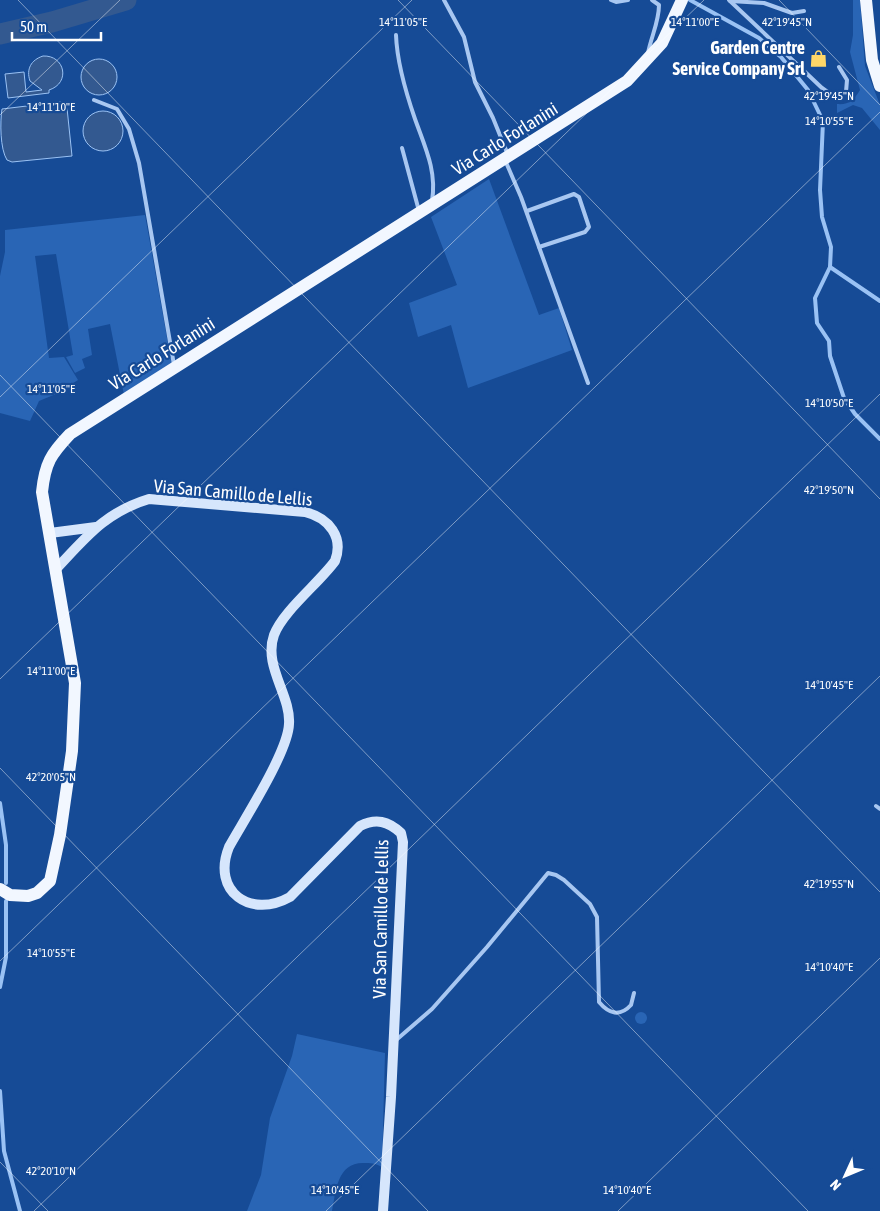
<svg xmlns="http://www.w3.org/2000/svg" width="880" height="1211" font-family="'Asap Condensed',sans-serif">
  <rect width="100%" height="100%" fill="#164b96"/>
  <g fill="#2965b5">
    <path d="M853 0H860L865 66 880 105V130L862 108 853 105 837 113V104C849 105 854 100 860 90L850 52 853 35Z"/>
    <path d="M489 179 539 315 559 308 572 350 468 388 451 325 418 337 409 303 457 285 431 217Z"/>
    <path d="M145 215 172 366 124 395 110 324 88 329 92 355 82 359 85 368 75 373 66 357 73 355 56 254 35 256 49 358 64 357 78 380 56 394 39 401 30 421 0 413V276L5 252V230Z"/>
    <circle cx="641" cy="1018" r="6"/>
    <path d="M297 1034 385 1053 382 1167C375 1163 371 1163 363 1163 337 1163 336 1191 332 1211H247L261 1175 270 1118 292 1056Z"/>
  </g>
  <g fill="#335990" stroke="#9ac2f4">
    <path d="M43 56C65 55 71 83 49 90V93L8 98 5 74 24 72 26 92 42 90 30 81C26 69 31 60 43 56Z"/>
    <circle cx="99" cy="77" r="18"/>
    <path d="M60 102 66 105 67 108 72 156 12 162 7 160C0 149 0 122 2 109Z"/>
    <circle cx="103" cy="131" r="20"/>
  </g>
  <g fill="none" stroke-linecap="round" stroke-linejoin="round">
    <g stroke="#9ac2f4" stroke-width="4">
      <path d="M690 0 759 38 781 57 808 90 823 121 820 190 822 217 831 247 830 267 815 298 817 323 829 341 830 356 844 398 855 414 880 439"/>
      <path d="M830 267 880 301"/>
      <path d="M0 803 6 845V883"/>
      <path d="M0 987 6 957V901"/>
      <path d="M0 1091 4 1151 20 1211"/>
    </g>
    <path stroke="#335990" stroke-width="21" d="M0 34 52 22 126 0"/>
    <g stroke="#a8c7f1" stroke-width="4">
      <path d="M444 0 464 37 475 82 493 118 508 155"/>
      <path d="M611 0 616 2 628 0"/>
      <path d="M729 0 822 88 836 98 846 92 847 80 839 67"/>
      <path d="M730 1 764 3 792 13 804 11"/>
      <path d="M396 35C397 63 406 93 415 119 425 147 437 171 432 201"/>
      <path d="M648 53C651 37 659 22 659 5L652 0"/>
      <path d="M94 100 117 109 129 129 139 163 174 365"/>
      <path d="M402 148 419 211"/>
      <path d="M505 160 521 197 588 383"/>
      <path d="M527 211 574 194 579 197 589 227 585 232 539 247"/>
      <path d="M876 806 880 809"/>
      <path d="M395 1041 432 1009 487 947 548 873 556 875 564 880 590 904 597 917 599 1002C609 1014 620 1017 631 1005L634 993"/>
    </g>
    <g stroke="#d6e6fc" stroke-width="10">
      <path d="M50 533 96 527"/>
      <path d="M57 568C87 536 106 512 149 499L305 512C329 518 344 537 335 561 319 583 283 611 274 635 263 666 291 695 289 724 288 752 244 820 229 847 211 892 251 919 290 897L360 826C376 818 388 821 401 833L403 842 391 1097 383 1211"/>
    </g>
    <g stroke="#f2f7ff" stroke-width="12">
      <path d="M866 0 872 60 880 86"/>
      <path d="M0 889 10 895 28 896 37 893 50 881 60 835 72 751 75 683 42 492C45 463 51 454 70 434L627 81 662 43 682 0"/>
    </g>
  </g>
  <path fill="none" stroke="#fff" stroke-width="1" stroke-opacity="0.45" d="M18 0 880 892M398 0 880 499M779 0 880 105M0 115 120 0M0 375 808 1211M0 397 412 0M0 679 704 0M0 768 428 1211M0 961 880 112M0 1162 48 1211M34 1211 880 394M326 1211 880 676M618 1211 880 958"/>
  <defs>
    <symbol id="shop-bare" viewBox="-9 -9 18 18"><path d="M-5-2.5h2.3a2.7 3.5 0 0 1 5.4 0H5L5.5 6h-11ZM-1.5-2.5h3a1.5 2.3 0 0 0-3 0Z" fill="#ffd768" stroke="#164b96" stroke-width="2.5" paint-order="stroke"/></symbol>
  </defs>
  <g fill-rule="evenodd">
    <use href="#shop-bare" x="806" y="46" width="25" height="25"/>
  </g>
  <g text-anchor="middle" stroke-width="4.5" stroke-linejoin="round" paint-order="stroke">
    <g font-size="18" font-weight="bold" fill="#fff" stroke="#164b96" text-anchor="end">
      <text x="805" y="54">Garden Centre<tspan x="805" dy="21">Service Company Srl</tspan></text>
    </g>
    <g font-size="18" fill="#fff" stroke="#164b96">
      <text transform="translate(505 139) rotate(-32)" y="6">Via Carlo Forlanini</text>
      <text transform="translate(162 354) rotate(-32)" y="6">Via Carlo Forlanini</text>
      <text transform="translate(233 493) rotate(5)" y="6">Via San Camillo de Lellis</text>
      <text transform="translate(381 919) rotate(-89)" y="6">Via San Camillo de Lellis</text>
    </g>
  </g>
  <g font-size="12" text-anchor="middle" fill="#fff" stroke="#164b96" stroke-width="4.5" stroke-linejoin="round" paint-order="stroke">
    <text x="403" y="26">14°11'05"E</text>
    <text x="695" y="26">14°11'00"E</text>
    <text x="787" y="26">42°19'45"N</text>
    <text x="829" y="100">42°19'45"N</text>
    <text x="51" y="111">14°11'10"E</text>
    <text x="829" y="125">14°10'55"E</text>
    <text x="51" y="393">14°11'05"E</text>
    <text x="829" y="407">14°10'50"E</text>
    <text x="829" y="494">42°19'50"N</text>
    <text x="51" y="675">14°11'00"E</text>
    <text x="829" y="689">14°10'45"E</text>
    <text x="51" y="781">42°20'05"N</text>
    <text x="829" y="888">42°19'55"N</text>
    <text x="51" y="957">14°10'55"E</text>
    <text x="829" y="971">14°10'40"E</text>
    <text x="51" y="1175">42°20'10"N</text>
    <text x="335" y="1194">14°10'45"E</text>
    <text x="627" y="1194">14°10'40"E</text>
  </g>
  <g transform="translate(845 1176) rotate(226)" stroke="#164b96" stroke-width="4" paint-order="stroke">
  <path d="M0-4L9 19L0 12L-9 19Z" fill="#ffffff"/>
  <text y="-8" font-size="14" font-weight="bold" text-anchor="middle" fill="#ffffff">N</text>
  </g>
  <path d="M12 32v8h89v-8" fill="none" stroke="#ffffff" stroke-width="2.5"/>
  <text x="20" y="32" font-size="15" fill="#ffffff" stroke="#164b96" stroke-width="4" paint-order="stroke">50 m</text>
</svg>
